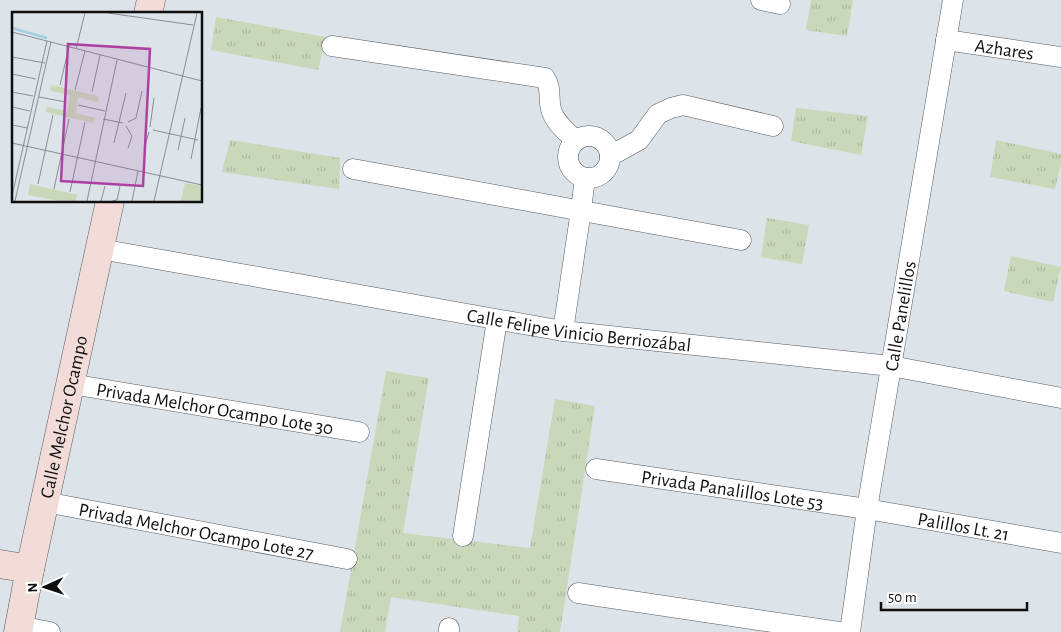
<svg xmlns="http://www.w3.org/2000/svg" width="1061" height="632" font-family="'Alegreya Sans',sans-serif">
  <defs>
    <pattern id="grass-tufts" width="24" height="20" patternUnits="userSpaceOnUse" patternTransform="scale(1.25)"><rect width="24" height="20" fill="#cad8ba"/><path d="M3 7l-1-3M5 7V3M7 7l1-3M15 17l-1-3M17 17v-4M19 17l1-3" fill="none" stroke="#acb89f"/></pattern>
  </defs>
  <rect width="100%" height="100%" fill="#dce3e9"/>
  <g fill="url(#grass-tufts)">
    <path d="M811 0H853L847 36 806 30Z"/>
    <path d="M216 17 326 37 318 70 211 50Z"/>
    <path d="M796 108 868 116 861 155 791 141Z"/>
    <path d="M230 140 340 158 339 189 222 172Z"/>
    <path d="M996 140 1061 154V163L1055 189 990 177Z"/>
    <path d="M767 218 809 225 802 264 761 257Z"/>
    <path d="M1011 256 1061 267 1053 302 1004 291Z"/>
    <path d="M386 371 429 378 403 533 530 548 555 399 595 406 560 632H517L519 616 391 597 385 632H340Z"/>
  </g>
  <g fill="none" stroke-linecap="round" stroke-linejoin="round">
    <defs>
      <g id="street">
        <path d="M761 0 780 4"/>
        <path id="s1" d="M946 40 1061 57"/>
        <path d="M332 46 545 78C552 88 548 99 551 109 554 122 567 132 576 141"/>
        <circle cx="589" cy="157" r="21"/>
        <path d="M610 156 639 140 658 114 671 108 683 105 773 126"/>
        <path d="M353 169 741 240"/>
        <path id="s2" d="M100 249 563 331 891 366 1061 398"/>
        <path d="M563 331 581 210 585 178"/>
        <path id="s3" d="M71 384 359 432"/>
        <path id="s4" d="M596 469 867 509 1061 543"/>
        <path id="s5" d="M45 502 347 559"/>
        <path d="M463 536 497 320"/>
        <path d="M578 593 839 632"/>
        <path d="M19 626 50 632"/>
        <path d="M449 632V628"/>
        <path id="s6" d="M850 632 867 509 953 0"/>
      </g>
      <g id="secondary">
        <path d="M148 14 151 0"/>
        <path d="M0 564 30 569"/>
        <path id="s7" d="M18 632 30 569 110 201"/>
      </g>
    </defs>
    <use href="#street" stroke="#555b60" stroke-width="21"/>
    <use href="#secondary" stroke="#555b60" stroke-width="29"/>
    <use href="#street" stroke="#fff" stroke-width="20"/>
    <use href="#secondary" stroke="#f3dcd8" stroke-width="28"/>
  </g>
  <g text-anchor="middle" stroke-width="4" stroke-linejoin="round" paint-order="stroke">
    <g font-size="19" fill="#0d0f11" stroke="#fff">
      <text dy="7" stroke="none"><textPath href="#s1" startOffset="59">Azhares</textPath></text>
      <text dy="7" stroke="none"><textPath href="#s6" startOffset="320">Calle Panelillos</textPath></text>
      <text dy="7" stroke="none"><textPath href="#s2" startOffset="486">Calle Felipe Vinicio Berriozábal</textPath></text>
      <text dy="7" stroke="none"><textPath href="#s3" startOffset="146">Privada Melchor Ocampo Lote 30</textPath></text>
      <text dy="7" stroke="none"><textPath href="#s7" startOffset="220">Calle Melchor Ocampo</textPath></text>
      <text dy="7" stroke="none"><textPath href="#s4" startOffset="138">Privada Panalillos Lote 53</textPath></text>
      <text dy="7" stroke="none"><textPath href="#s4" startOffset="372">Palillos Lt. 21</textPath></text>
      <text dy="7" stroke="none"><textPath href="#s5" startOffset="154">Privada Melchor Ocampo Lote 27</textPath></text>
    </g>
  </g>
  <g transform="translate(12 12)">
    <rect width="190" height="190" fill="#dce3e9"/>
    <path d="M39 73 87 84 86 90 66 85 64 101 83 106 81 111 33 100 35 95 55 99 58 83 38 79ZM173 171 190 174V189H169ZM18 172 66 183 63 189H47L16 183Z" fill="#cad8ba"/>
    <path fill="none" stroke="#9fd0e0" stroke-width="2.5" d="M0 16 35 26"/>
    <path fill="none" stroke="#898e93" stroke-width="1" d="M96 1 181 13M0 20 190 69M64 37 73 1M0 45 33 51M0 62 24 67M48 73 57 35M63 78 73 39M0 80 21 84M80 80 88 43M27 85 54 90M66 93 93 99M0 95 18 99M91 107 111 111M116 110 124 106 130 79M0 113 15 116M114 114 120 124 116 136M138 115 142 86M141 118 186 128M0 131 190 173M102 131 114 81M132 137 137 120M166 138 173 106M179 147 189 96M26 172 41 103M42 177 57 107M58 180 73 110M0 184 35 29M3 189 39 30M75 189 105 48M89 189 93 174M100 189 105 188 108 174M120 189 126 159M142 189 185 1"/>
    <path fill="#ac41a1" fill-opacity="0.15" stroke="#ac41a1" stroke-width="2.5" d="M56 32 138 37 131 174 49 169Z"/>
    <rect width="190" height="190" fill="none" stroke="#0d0f11" stroke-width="2.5"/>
  </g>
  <g transform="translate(45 587) rotate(267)" stroke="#ffffff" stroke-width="4" paint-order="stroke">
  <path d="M0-4L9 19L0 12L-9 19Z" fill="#0d0f11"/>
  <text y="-8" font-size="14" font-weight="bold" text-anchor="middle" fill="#0d0f11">N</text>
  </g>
  <path d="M881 602v8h146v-8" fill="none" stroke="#0d0f11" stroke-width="2.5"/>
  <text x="888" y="602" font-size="15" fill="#0d0f11" stroke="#ffffff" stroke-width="4" paint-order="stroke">50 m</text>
</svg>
